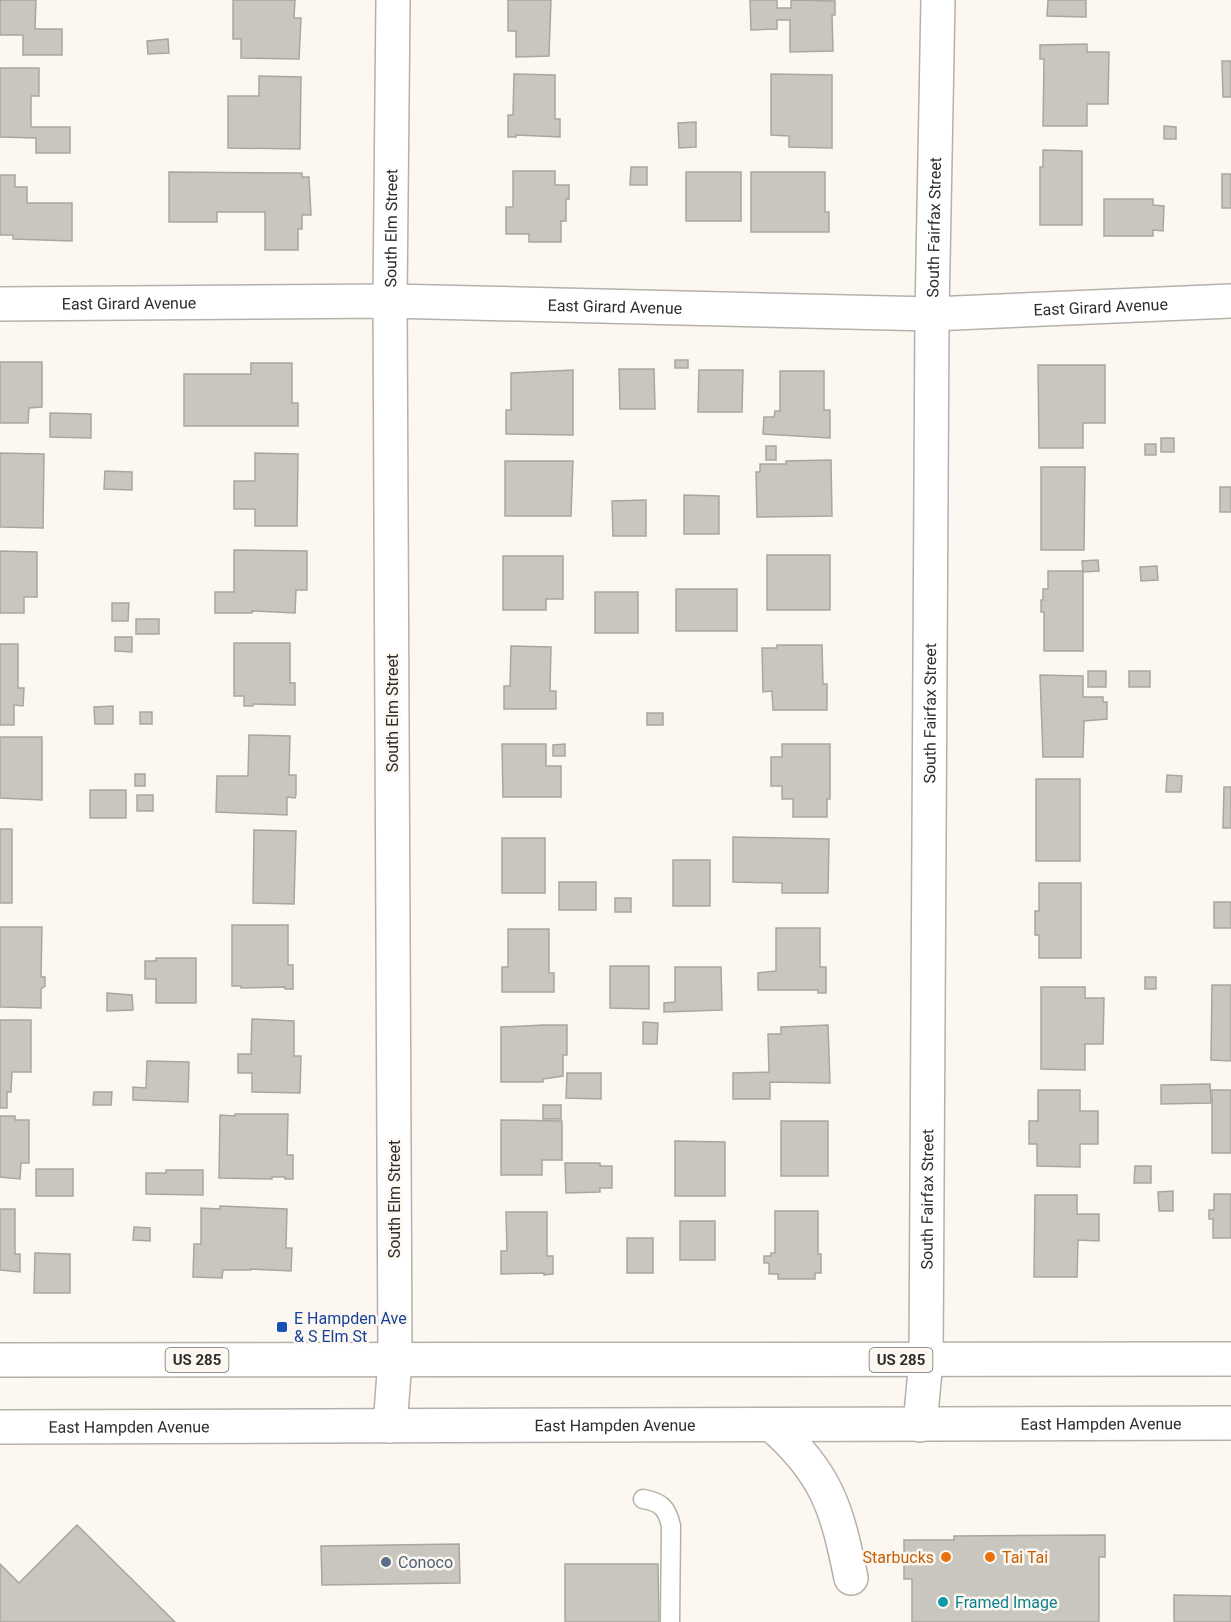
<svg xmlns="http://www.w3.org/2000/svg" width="1231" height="1622" font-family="Roboto,sans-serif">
  <rect width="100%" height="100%" fill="#fcf8f1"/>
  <g fill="#c9c6bf" stroke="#a9a69f" stroke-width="1.5">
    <path d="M0 0H36L35 29H62V55H23V35H0Z"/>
    <path d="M233 0H295L294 18H301L299 59 241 58V39H233Z"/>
    <path d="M508 0H551L549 56 516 57V31H508Z"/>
    <path d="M750 0H777V8H791V0L835 1V15H832L833 51 790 52V20H777V29L751 30Z"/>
    <path d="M1048 0H1086V17L1047 16Z"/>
    <path d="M168 39 169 53 148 54 147 41Z"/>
    <path d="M1087 44V52H1109L1108 104H1087V126H1043L1044 59H1040V45Z"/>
    <path d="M1222 61H1231V97H1223Z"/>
    <path d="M0 68H39V96H31V127H70V153H36V138L0 137Z"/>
    <path d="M514 74 555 75V119H560V137L516 135V137H508V115H513Z"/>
    <path d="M771 74 832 75V148L789 147V136L771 135Z"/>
    <path d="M259 76 301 77 300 149 228 148V96H259Z"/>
    <path d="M696 122V147L679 148 678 123Z"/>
    <path d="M1164 126 1176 127V139H1164Z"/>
    <path d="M1043 150 1082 151V225H1040V167H1043Z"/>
    <path d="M631 167H647V185H630Z"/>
    <path d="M513 171H555V185H569V199H566V221H561V242H529V234H506V207H513Z"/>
    <path d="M169 172 302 173V177H309L311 215H302V229H298V250H265V212H217V222H169Z"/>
    <rect x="686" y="172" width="55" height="49"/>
    <path d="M751 172H825V212H829V232H751Z"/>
    <rect x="1222" y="174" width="9" height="34"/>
    <path d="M0 175H15V187H27V203H72V241L13 239V235H0Z"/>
    <path d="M1104 199H1153V205L1164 206 1163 231 1153 230V236H1104Z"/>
    <rect x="675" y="360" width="13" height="8"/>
    <path d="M0 362H42V407L29 408 28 423H0Z"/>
    <path d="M251 363H292V403H298V426H184V374H251Z"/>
    <path d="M1038 365H1105V423H1083V448H1039Z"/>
    <path d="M619 369H654L655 409H620Z"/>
    <path d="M573 370V435L506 434V410H511V373Z"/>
    <path d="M699 370H743L742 412H698Z"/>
    <path d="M780 371H824V410H830V438L763 434 764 417H774L775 411H780Z"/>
    <path d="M50 413 91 414V438L50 437Z"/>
    <rect x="1161" y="438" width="13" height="14"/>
    <rect x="1145" y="444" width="11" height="11"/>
    <rect x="766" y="446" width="10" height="14"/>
    <path d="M0 453 44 454 43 528 0 527Z"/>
    <path d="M255 453 298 454 297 526H255V509H234V481H255Z"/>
    <path d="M831 460 832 516 757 517 756 472H760V464H786V461Z"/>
    <path d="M505 461H573L571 516H505Z"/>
    <path d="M1041 467H1085L1084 550H1041Z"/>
    <path d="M105 471 132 472V490L104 489Z"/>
    <rect x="1220" y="487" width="11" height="25"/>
    <path d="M684 495 719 496V534H684Z"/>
    <path d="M646 500V536H613L612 501Z"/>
    <path d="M234 550 307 551V590H296L295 613 252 611V613H215V592H234Z"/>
    <path d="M0 551 37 552V597H24V613H0Z"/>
    <rect x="767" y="555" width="63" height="55"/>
    <path d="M503 556H563V599H546V610H503Z"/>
    <path d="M1098 560 1099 571 1083 572 1082 561Z"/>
    <path d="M1157 566 1158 580 1141 581 1140 567Z"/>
    <path d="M1048 571H1083V651H1044V612H1041V600H1043V589H1048Z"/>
    <rect x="676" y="589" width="61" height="42"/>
    <rect x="595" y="592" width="43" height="41"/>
    <path d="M112 603H129L128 621H112Z"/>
    <rect x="136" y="619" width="23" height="15"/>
    <path d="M115 637H132V652L115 651Z"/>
    <path d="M234 643H290V683H295V705L253 704V706H244V696H234Z"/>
    <path d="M0 644H18V688H24L23 706 14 705V725H0Z"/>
    <path d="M777 645H822L823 684H827V710H773L772 691 763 692 762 648H777Z"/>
    <path d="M511 646 551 647 550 691H556V709H504V686H510Z"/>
    <rect x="1088" y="671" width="18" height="16"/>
    <rect x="1129" y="671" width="21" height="16"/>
    <path d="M1040 675 1083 676V697H1103V702H1107V719L1084 721 1083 757H1043Z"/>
    <path d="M113 706V724H95L94 707Z"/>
    <rect x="140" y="712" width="12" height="12"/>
    <rect x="647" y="713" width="16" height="12"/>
    <path d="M249 735 290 736 289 775H296V795L295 798 287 797V815L216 812 217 776H248Z"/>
    <path d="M0 737H42V800L0 798Z"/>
    <path d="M502 744H546V766H561V797H503Z"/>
    <path d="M565 744V756H553V745Z"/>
    <path d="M782 744H830V799H827V817H793V799H782V786H771V757H782Z"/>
    <rect x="135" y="774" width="10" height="12"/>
    <path d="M1167 775 1182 776 1181 792H1166Z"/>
    <rect x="1036" y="779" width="44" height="82"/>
    <path d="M1224 787H1231V828H1223Z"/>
    <rect x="90" y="790" width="36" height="28"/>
    <rect x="137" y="795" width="16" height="16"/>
    <rect x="0" y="829" width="12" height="74"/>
    <path d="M254 830 296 831 294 904 253 903Z"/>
    <path d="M733 837 829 839 828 893H782V883L733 882Z"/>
    <rect x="502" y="838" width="43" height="55"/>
    <rect x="673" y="860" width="37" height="46"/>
    <rect x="559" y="882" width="37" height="28"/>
    <path d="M1039 883H1081V958H1039V935H1035V911H1039Z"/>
    <rect x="615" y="898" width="16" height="14"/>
    <rect x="1214" y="902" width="17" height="26"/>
    <path d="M232 925H288V965H293V989H285V987L241 988V986H232Z"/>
    <path d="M0 927H42L41 977H45V986L41 989V1008L0 1007Z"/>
    <path d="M776 928H820V967H826V993H818V990H758V973L776 971Z"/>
    <path d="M508 929H549V973H554V992H502V967H508Z"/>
    <path d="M156 958H196V1003H156V979H145V961H156Z"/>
    <path d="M610 966H649V1009L610 1008Z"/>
    <path d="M675 967H721L722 1010 664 1012V1003L675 1002Z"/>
    <rect x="1145" y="977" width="11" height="12"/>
    <path d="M1212 985H1231V1061L1211 1060Z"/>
    <path d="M1041 987H1085V998H1104L1103 1044H1085V1070L1041 1069Z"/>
    <path d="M107 993 132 995 133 1010 107 1011Z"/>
    <path d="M252 1019 294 1021V1056H301L300 1093 252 1092V1073H238V1054H251Z"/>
    <path d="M0 1020H31V1072H12L11 1092H7V1108H0Z"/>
    <path d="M643 1022 658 1023 657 1044H643Z"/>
    <path d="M544 1025H567V1055H563V1076L543 1079V1082H501V1027Z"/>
    <path d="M828 1025 830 1083 770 1082V1099H733V1073L769 1072 768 1034H781V1027Z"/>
    <path d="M147 1061 189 1062 188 1102 133 1100V1087L146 1088Z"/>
    <path d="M567 1073H601V1099L566 1098Z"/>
    <path d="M1210 1084 1211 1103 1161 1104V1085Z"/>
    <path d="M1038 1090H1080V1111H1098V1144H1080V1167L1037 1166V1144H1029V1121H1038Z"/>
    <rect x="1212" y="1090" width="19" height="63"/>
    <path d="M94 1092H112L111 1105H93Z"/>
    <rect x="543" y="1105" width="18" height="14"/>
    <path d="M235 1114H288L287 1155H293V1179H285V1177H272V1179L219 1178 220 1115 235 1116Z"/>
    <path d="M0 1116H15V1120H29V1163H21L20 1179 0 1177Z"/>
    <path d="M501 1120 562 1121V1160H542V1175H501Z"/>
    <rect x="781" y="1121" width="47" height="55"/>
    <path d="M675 1141 725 1142V1196H675Z"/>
    <path d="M565 1163H600V1166H612V1188H600V1192L566 1193Z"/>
    <path d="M1135 1166H1151V1183H1134Z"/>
    <rect x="36" y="1169" width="37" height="27"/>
    <path d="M166 1170H203V1195L146 1194V1173H166Z"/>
    <path d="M1173 1191V1211H1159L1158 1192Z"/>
    <path d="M1214 1194H1231V1238H1213V1219H1209V1210H1214Z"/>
    <path d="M1035 1195H1077V1214H1099V1241L1078 1240 1077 1277H1034Z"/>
    <path d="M220 1206 287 1209 286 1248H292L291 1271 251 1269V1270H223L222 1278 193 1277 194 1244H201V1208L220 1209Z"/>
    <path d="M0 1209H15V1254H20V1272L0 1270Z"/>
    <path d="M775 1211H818V1254H821V1273H815V1279H778V1274H769V1263H764V1256H771V1253H775Z"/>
    <path d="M506 1212H547V1256H553V1274L544 1275V1273L501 1274V1251H507Z"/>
    <rect x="680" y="1221" width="35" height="39"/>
    <path d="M134 1227 150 1228V1241L133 1240Z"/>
    <rect x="627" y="1238" width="26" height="35"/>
    <path d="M35 1253 70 1254V1293H34Z"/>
    <path d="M77 1525 175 1622H0V1564L19 1583Z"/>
    <path d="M1105 1535V1557H1099V1622H912V1579H904V1540H954V1536Z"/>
    <path d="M459 1544 460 1583 322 1585 321 1546Z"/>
    <path d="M565 1564H658L659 1622H565Z"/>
    <path d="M1174 1595 1231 1596V1622H1174Z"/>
  </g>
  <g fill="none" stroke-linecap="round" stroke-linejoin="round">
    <defs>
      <path id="lane" d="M643 1499C661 1502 667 1508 671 1526L670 1622"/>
      <g id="street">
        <path id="s1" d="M0 304 390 301 932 314 1231 301"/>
        <path id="s2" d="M920 1425 926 1360 932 314 938 0"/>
        <path id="s3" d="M390 1426 395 1360 390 301 393 0"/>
      </g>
      <g id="highway">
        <path d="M0 1360 1231 1359"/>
        <path d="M772 1425C827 1473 837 1509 851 1578"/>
        <path id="s4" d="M0 1427 1231 1423"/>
      </g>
    </defs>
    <use href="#lane" stroke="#b5b1aa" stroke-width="21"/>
    <use href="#street" stroke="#b5b1aa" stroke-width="36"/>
    <use href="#highway" stroke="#b5b1aa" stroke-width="36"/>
    <use href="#lane" stroke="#fff" stroke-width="18"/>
    <use href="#street" stroke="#fff" stroke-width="33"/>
    <use href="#highway" stroke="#fff" stroke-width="33"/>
  </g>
  <rect fill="#1a4fb4" stroke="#fcf8f1" stroke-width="2" x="276" y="1321" width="12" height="12" rx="3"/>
  <g fill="#e8710a" stroke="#fcf8f1" stroke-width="2">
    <circle cx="946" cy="1557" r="6"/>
    <circle cx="990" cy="1557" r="6"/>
  </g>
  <circle fill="#5c6f8a" stroke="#fcf8f1" stroke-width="2" cx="386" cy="1562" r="6"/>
  <circle fill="#0f9aa8" stroke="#fcf8f1" stroke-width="2" cx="943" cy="1602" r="6"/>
  <g text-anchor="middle" stroke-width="5" stroke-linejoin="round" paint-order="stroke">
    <g fill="#fcf8f1" stroke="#6d6b67" stroke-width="1.5">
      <rect x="165.5" y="1348" width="63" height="24" rx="4.5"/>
      <rect x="869.5" y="1348" width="63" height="24" rx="4.5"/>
    </g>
    <g font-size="15" font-weight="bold" fill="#302e2c">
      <text x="197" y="1365">US 285</text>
      <text x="901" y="1365">US 285</text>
    </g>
    <g font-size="16" fill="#302e2c" stroke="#fcf8f1">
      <text dy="6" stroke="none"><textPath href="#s3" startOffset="1198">South Elm Street</textPath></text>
      <text dy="6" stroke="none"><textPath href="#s2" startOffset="1198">South Fairfax Street</textPath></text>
      <text dy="6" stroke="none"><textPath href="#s1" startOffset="129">East Girard Avenue</textPath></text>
      <text dy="6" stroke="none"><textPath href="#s1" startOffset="615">East Girard Avenue</textPath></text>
      <text dy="6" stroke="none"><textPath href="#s1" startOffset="1101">East Girard Avenue</textPath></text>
      <text transform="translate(392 713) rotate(-90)" y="6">South Elm Street</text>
      <text dy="6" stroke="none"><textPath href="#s2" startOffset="712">South Fairfax Street</textPath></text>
      <text transform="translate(394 1199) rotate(-90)" y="6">South Elm Street</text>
      <text dy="6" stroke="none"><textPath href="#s2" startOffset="226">South Fairfax Street</textPath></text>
      <text dy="6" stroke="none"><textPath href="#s4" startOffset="1101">East Hampden Avenue</textPath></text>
      <text dy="6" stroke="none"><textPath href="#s4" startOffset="129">East Hampden Avenue</textPath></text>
      <text dy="6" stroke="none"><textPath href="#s4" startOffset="615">East Hampden Avenue</textPath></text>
    </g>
    <g font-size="16" fill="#164399" stroke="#fcf8f1" text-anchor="start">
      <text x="294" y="1324">E Hampden Ave<tspan x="294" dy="18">&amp; S Elm St</tspan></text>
    </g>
    <g font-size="16" fill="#c56008" stroke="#fcf8f1" text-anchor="end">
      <text x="934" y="1563">Starbucks</text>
      <text x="1002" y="1563" text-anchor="start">Tai Tai</text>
    </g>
    <g font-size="16" fill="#4e5e75" stroke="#fcf8f1" text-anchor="start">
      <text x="398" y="1568">Conoco</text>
    </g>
    <g font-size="16" fill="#0d838f" stroke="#fcf8f1" text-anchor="start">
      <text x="955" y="1608">Framed Image</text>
    </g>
  </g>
</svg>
